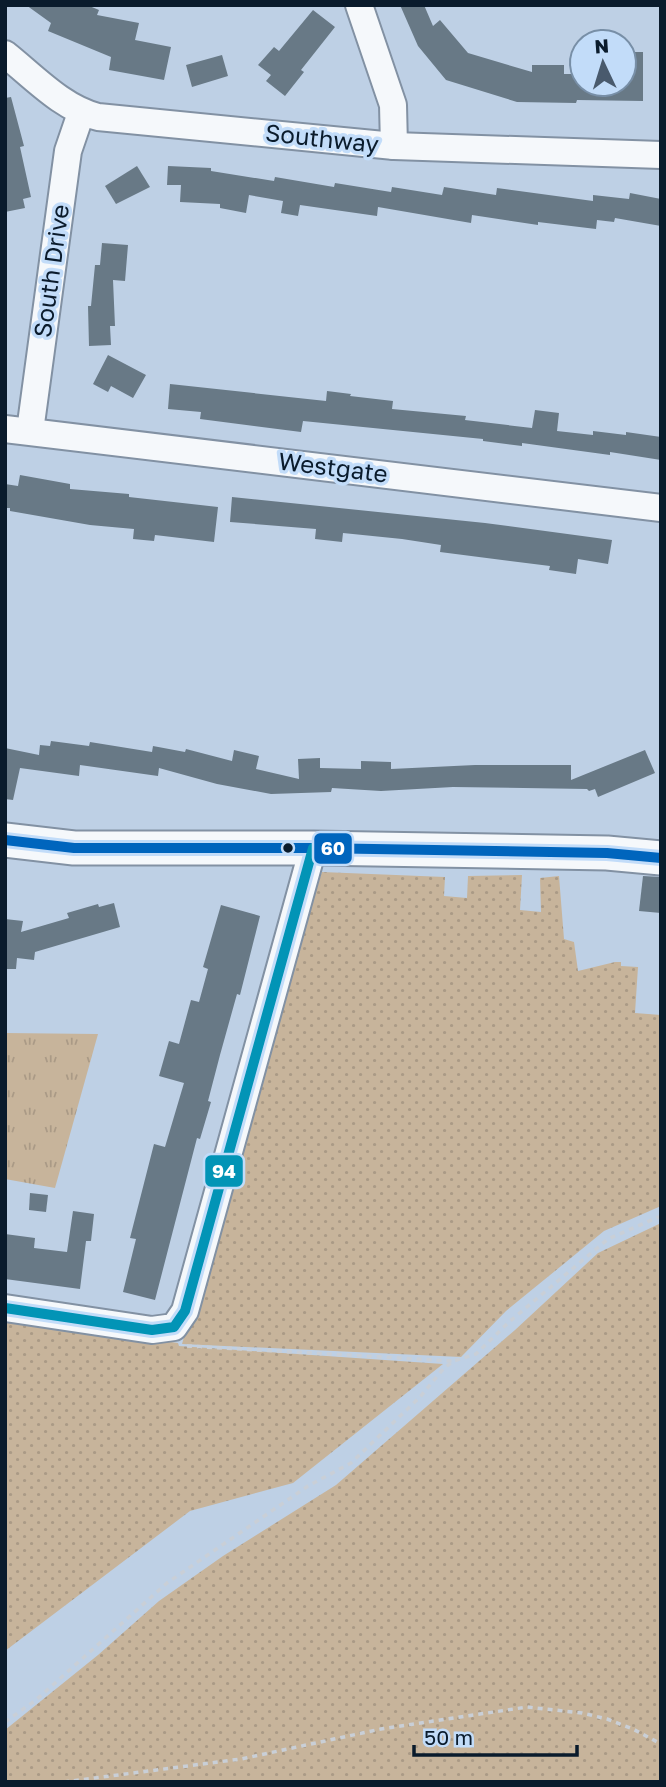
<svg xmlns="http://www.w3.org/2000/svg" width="666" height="1787" font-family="'Golos Text',sans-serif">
  <defs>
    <pattern id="grass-dots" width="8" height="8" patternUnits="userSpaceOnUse" patternTransform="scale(1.75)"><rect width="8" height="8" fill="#c7b49b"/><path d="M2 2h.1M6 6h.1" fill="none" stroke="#aa9a86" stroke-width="1.8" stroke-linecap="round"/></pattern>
    <pattern id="park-tufts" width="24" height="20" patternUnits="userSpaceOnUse" patternTransform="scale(1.75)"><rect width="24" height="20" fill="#c7b49b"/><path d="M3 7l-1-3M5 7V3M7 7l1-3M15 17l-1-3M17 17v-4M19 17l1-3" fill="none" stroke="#aa9a86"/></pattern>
  </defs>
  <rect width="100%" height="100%" fill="#bed0e5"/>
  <g fill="url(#grass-dots)">
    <path d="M322 872 445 877 444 896 467 898 468 876 522 875 520 910 541 912 540 878 559 876 564 939 574 942 578 971 615 962H621V966L638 967 635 1013 661 1015V1206L604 1231 506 1311 461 1357 182 1344 308 908Z"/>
    <path d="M661 1223V1782H5V1730L98 1655 159 1601 223 1556 336 1485 515 1330 598 1253Z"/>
    <path d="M5 1317 178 1343 179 1346 443 1364 293 1483 190 1511 5 1651Z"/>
  </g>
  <path fill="url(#park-tufts)" d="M5 1033 98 1034 55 1188 5 1179Z"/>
  <g fill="#687986">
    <path d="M26 5H87L99 10 97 15 139 23 135 40 171 47 164 80 109 70 111 57 48 31 51 23Z"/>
    <path d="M400 5H424L433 26 440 20 468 53 532 72V65H564V74H577V84H624V52H643V101L577 100 576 103 517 102 446 80 418 46Z"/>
    <path d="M313 10 335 27 301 70 304 72 285 96 266 81 271 75 258 65 274 47 279 51Z"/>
    <path d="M222 55 228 76 192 87 186 65Z"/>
    <path d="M11 97 24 146 20 147 31 197 23 199 25 208 5 212V98Z"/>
    <path d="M137 166 150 187 116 204 105 186Z"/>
    <path d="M168 166 211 168V171L274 181 275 177 334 187 335 183 391 192 392 187 442 195 444 187 496 195 497 188 593 201V195L629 199 630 193 661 199V226L615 218 614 222 597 220 596 229 538 222V225L472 215 471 223 378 207 377 216 300 205 298 216 281 213 283 201 249 195 246 213 220 208V204L180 202 181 185H167Z"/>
    <path d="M102 243 128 245 125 281 113 280 115 326H110L111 345 89 346 88 306H91L95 265H100Z"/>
    <path d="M108 355 146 375 133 398 111 386 108 392 93 384Z"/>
    <path d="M170 384 326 401 327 391 351 394 350 396 393 401 392 409 466 416 465 420 532 428 535 410 559 413 557 431 593 435V431L626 435V432L661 437V460L610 452V455L522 443V446L483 441V439L303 421 301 432 200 419 201 412 168 409Z"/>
    <path d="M20 475 70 484V489L129 494V497L218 507 214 542 155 535 154 541 133 539 134 529 90 525 10 511V508H5V484L18 486Z"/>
    <path d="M232 497 485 523 612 540 608 564 578 559 576 574 549 570 550 566 440 552 441 545 402 539 343 533 342 542 315 539 316 529 230 522Z"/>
    <path d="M51 741 89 746 90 742 152 752 153 746 185 752 186 749 232 761 234 750 259 756 256 769 299 779 298 759 320 758V768L361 769V761L391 762V769L475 765H571V780L645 750 655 773 598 797 595 789 589 791 587 789 453 787 381 791 332 788 331 792 271 794 217 784 159 768 158 776 80 765 79 776 20 768 13 800 5 799V748L39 755 40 745 50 746Z"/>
    <path d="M643 876 661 877V913L639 911Z"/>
    <path d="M114 903 120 927 35 952 34 960 17 958 16 969H5V919L23 921 21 932 69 918 67 913 98 904 99 907Z"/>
    <path d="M221 905 260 916 240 995 237 994 220 1055 208 1101 211 1102 200 1139 197 1138 155 1300 123 1292 136 1239 130 1238 154 1144 165 1147 184 1083 159 1076 169 1041 179 1044 191 1000 199 1002 208 969 203 967Z"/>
    <path d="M30 1193 48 1195 46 1212 29 1210Z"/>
    <path d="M73 1211 94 1214 91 1241H86L80 1289 5 1279V1234L35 1238 34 1248 67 1252Z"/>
  </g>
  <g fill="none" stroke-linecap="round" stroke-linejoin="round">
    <defs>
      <g id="minor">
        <path d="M359 5 393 105 394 146"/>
        <path d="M5 54C34 77 62 108 98 117L394 146 661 155"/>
        <path d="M5 429 661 508"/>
        <path d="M30 431 68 151 81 113"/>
        <path d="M5 1308 152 1330 174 1327 185 1311 313 848"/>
      </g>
      <path id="tertiary" d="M5 840 74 848H313L607 853 661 858"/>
    </defs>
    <use href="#minor" stroke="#8291a3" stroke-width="30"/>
    <use href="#tertiary" stroke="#8291a3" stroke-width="37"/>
    <g stroke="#c9cfd7" stroke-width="3.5" stroke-dasharray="5 5" stroke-linecap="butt">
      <path d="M187 1346 452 1361"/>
      <path d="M5 1722 36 1700 167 1583 308 1486 351 1463 420 1397 444 1368 454 1361 476 1354 509 1322 608 1239 661 1216"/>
      <path d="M64 1782 241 1759 381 1729 527 1707 582 1713 607 1719 633 1729 661 1744"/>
    </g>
    <use href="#minor" stroke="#f5f8fb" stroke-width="26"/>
    <use href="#tertiary" stroke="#f5f8fb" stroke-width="33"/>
    <defs>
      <path id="bus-1" d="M5 840 74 848H313L607 853 661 858"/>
      <path id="bus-2" d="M5 1308 152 1330 174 1327 185 1311 313 848"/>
    </defs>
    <use href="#bus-1" stroke="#c2dcf9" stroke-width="16"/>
    <use href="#bus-2" stroke="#c2dcf9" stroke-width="16"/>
    <use href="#bus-1" stroke="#0065bd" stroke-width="10"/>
    <use href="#bus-2" stroke="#0294b6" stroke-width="10"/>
  </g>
  <circle fill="#0a1b2c" stroke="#c2dcf9" stroke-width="2.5" cx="288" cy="848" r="6"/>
  <g text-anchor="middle" stroke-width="7" stroke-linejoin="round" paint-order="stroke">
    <g font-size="24" fill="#0a1b2c" stroke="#c2dcf9">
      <text transform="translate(322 139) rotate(6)" y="8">Southway</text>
      <text transform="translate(52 271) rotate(-82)" y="8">South Drive</text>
      <text transform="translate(333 468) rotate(7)" y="8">Westgate</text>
    </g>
  </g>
  <g stroke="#c2dcf9" stroke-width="2.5">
    <rect x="313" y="832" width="40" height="33" rx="7" fill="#0065bd"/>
    <rect x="204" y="1154" width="40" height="34" rx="7" fill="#0294b6"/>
  </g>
  <g font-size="19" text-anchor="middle" font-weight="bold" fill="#fff">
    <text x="333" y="855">60</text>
    <text x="224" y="1178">94</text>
  </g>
  <rect width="666" height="1787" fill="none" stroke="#0a1b2c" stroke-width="14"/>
  <g transform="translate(603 63) rotate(356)"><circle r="33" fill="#c2dcf9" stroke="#788fa7" stroke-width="2"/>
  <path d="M0-5L12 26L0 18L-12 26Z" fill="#495a6d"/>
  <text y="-10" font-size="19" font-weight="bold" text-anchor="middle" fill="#0a1b2c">N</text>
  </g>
  <path d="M414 1745v10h163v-10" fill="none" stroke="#0a1b2c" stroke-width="3.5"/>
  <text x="424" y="1745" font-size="21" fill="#0a1b2c" stroke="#c2dcf9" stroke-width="5" paint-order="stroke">50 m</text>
</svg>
